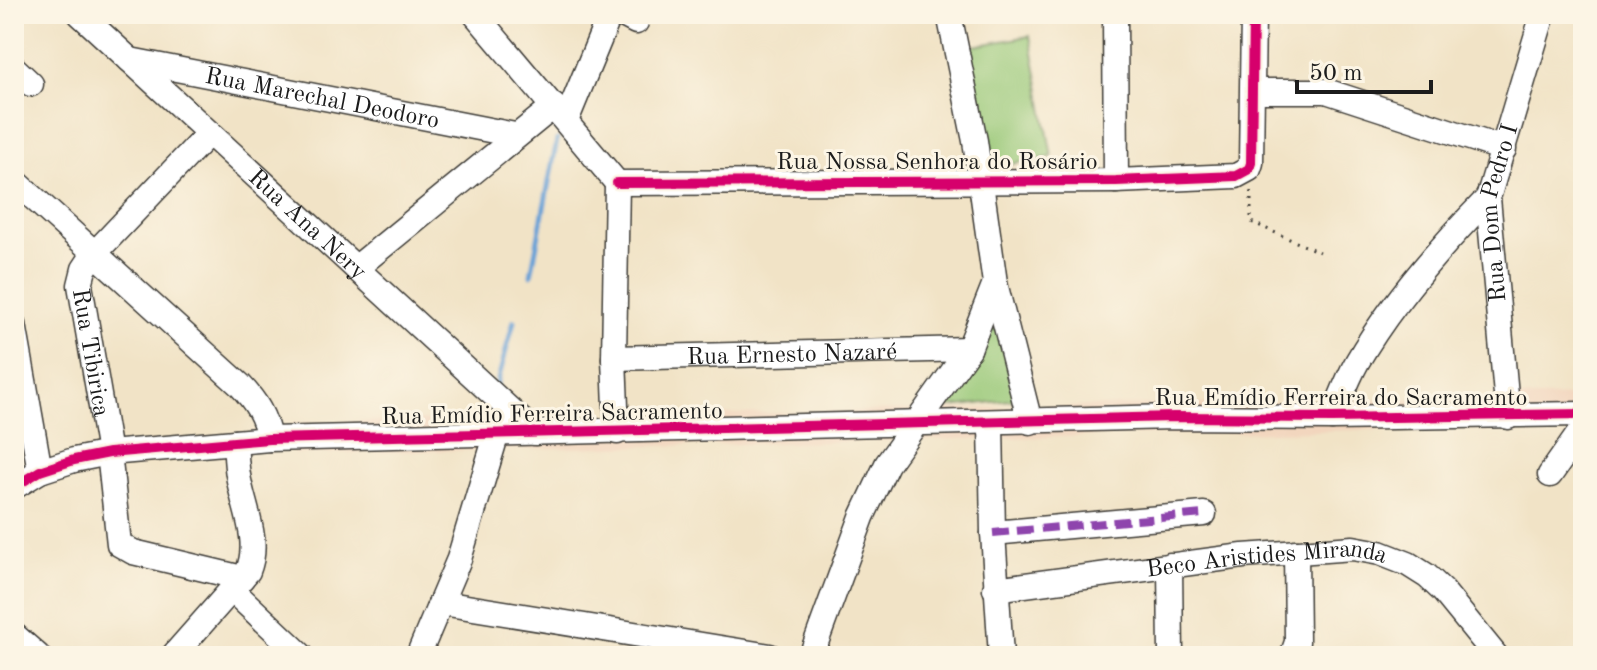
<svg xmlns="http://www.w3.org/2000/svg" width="1597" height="670" font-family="'Old Standard TT',serif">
  <rect width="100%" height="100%" fill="#fcf5e5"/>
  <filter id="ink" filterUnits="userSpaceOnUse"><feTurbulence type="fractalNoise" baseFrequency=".0125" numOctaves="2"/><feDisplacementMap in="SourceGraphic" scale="16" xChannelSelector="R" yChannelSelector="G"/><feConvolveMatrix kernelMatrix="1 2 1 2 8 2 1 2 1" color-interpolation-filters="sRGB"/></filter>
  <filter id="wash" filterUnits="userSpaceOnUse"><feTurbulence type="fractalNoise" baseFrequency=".006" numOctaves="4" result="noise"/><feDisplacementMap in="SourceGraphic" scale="32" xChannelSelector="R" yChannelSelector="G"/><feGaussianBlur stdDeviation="1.8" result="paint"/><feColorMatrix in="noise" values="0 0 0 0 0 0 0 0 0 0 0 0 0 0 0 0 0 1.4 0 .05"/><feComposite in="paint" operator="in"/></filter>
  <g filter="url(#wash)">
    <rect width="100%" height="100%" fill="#f1e3c6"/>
    <path fill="#f2d5bd" d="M1583 396V425L293 454 292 423Z"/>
    <g fill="#98c877" stroke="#5a724a" stroke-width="2">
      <path d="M1030 36 1052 157 990 168 968 47Z"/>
      <path d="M987 320 1002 324 1019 399 934 409Z"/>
    </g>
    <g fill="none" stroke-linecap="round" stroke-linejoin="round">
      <g stroke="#67a1d6" stroke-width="5">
        <path d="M531 275 557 140"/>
        <path d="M497 384 514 321"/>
      </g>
    </g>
  </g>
  <g filter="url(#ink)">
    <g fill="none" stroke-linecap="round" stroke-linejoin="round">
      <defs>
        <g id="minor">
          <path id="s1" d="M80 14 535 433"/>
          <path d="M475 14 617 183"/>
          <path d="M621 14 636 22 639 14"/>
          <path d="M949 14 975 141 995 283 1030 422"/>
          <path d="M1115 14 1116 181"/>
          <path id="s2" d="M130 60 515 135"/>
          <path d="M14 68 31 84"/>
          <path d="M1253 91H1326L1504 149"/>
          <path d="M566 121 610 14"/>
          <path id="s3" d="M209 133 94 254 84 269 80 285 109 453 119 544 133 552 242 578"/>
          <path d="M14 180 240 385C256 402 265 416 269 439"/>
          <path d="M617 183 1116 181 1236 176 1249 169 1251 163 1253 14"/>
          <path d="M617 183 614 358 617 432"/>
          <path d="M356 268 554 106"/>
          <path d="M14 324 40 471"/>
          <path id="s4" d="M614 358 969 349"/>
          <path id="s5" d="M1508 417 1488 198 1543 14"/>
          <path d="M1332 418C1340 400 1347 380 1357 362 1390 305 1442 245 1488 198"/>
          <path d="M991 423 993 533 1001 656"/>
          <path d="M1550 475 1583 428"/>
          <path d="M14 487 40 471 74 460 109 453 269 439 1174 417 1332 418 1583 414"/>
          <path d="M993 533 1204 514"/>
          <path d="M1170 565 1171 656"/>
          <path id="s6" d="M995 589 1243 556 1353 548 1380 553 1408 564 1427 576 1443 591 1496 656"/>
          <path d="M232 590 302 656"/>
          <path d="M442 603 770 656"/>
          <path d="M14 635 38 656"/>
          <path d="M173 656 248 571C261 540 243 507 238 475 236 464 236 453 235 442"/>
          <path d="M418 656 459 559 497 433"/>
          <path d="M811 656 862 517 887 464 969 349 995 283"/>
          <path d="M1292 656 1297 642 1296 552"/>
        </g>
      </defs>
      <use href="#minor" stroke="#3c3a36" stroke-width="27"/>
      <path stroke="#3c3a36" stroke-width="3" stroke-dasharray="2 6" stroke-linecap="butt" d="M1251 191V222L1319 252"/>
      <use href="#minor" stroke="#fff" stroke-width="24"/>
      <path stroke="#8e44ad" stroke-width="8" stroke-dasharray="16 8" stroke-linecap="butt" d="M993 533 1204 514"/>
      <defs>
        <g id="cycleway">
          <path d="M617 183 1116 181 1236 176 1249 169 1251 163 1253 14"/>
          <path d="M14 487 40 471 74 460 109 453 269 439 1174 417 1332 418 1583 414"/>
        </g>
      </defs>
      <use href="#cycleway" stroke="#fcf5e5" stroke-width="15"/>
      <use href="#cycleway" stroke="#d6006c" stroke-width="10"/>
    </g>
  </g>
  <g text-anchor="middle" stroke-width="6" stroke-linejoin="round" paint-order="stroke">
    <g font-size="24" fill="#1c1c1c" stroke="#fcf5e5">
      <text dy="8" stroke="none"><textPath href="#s2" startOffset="196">Rua Marechal Deodoro</textPath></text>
      <text x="937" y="169">Rua Nossa Senhora do Rosário</text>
      <text dy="8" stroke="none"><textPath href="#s5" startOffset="206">Rua Dom Pedro I</textPath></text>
      <text dy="8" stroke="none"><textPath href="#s1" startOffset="310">Rua Ana Nery</textPath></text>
      <text dy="8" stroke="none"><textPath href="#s3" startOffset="270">Rua Tibirica</textPath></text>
      <text dy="8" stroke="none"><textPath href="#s4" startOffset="178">Rua Ernesto Nazaré</textPath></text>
      <text x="1341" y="405">Rua Emídio Ferreira do Sacramento</text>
      <text transform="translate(552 413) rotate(-1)" y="8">Rua Emídio Ferreira Sacramento</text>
      <text dy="8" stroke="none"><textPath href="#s6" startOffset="274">Beco Aristides Miranda</textPath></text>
    </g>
  </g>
  <rect width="1597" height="670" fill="none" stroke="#fcf5e5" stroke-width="48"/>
  <path d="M1297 80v12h134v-12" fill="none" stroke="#1c1c1c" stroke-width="4"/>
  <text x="1309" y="80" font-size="24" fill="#1c1c1c" stroke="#fcf5e5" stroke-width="6" paint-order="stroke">50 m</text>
</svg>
